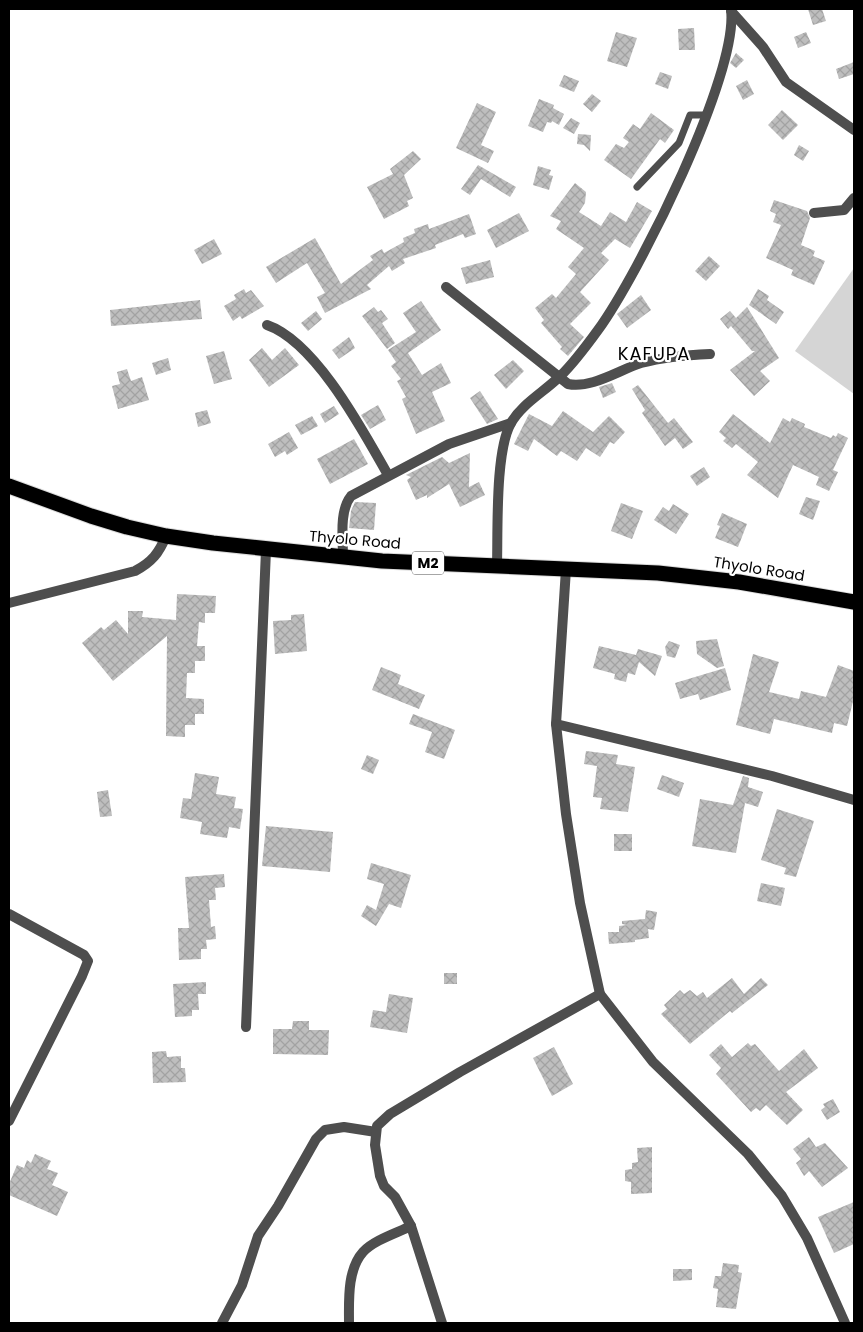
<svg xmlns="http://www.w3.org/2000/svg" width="863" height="1332" font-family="Poppins,sans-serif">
  <defs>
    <pattern id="building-cross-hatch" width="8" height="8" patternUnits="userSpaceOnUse" patternTransform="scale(1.25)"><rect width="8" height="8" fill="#bebebe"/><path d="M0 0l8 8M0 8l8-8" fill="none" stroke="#a2a2a2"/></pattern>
  </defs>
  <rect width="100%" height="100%" fill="#fff"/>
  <path fill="#d5d5d5" d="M854 268V394L795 351Z"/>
  <g fill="url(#building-cross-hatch)">
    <path d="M808 9H822L826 21 813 25Z"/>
    <path d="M694 28 695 50H679L678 29Z"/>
    <path d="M616 32 637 38 627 67 607 61Z"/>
    <path d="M806 32 811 43 798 48 794 37Z"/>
    <path d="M736 53 744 60 736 68 730 63Z"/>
    <path d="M854 62V74L839 79 836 69Z"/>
    <path d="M660 72 672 76 668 89 655 84Z"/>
    <path d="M564 75 579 81 574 92 559 86Z"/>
    <path d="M747 80 754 94 743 100 736 86Z"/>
    <path d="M592 94 601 101 592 112 583 104Z"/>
    <path d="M539 99 554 105 553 108 564 114 559 125 552 121 551 123 547 122 543 132 528 126Z"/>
    <path d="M477 103 496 112 481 145 494 151 488 163 456 148Z"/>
    <path d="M782 110 798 125 783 140 768 125Z"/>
    <path d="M651 113 674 130 665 143 660 139 631 179 604 160 616 144 624 148 629 142 623 138 633 124 640 129Z"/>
    <path d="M571 118 580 123 574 134 563 128Z"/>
    <path d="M578 134 591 135 590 151 584 145 577 144Z"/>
    <path d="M799 145 809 151 803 161 794 155Z"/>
    <path d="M413 151 421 159 404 175 413 198 407 201 409 206 384 219 367 187 393 174 390 169Z"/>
    <path d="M478 165 516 187 510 197 481 179 470 195 461 189Z"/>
    <path d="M538 166 551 170 549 175 553 176 549 190 533 185Z"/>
    <path d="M575 183 586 192 585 203 579 212 601 226 610 212 626 222 637 202 652 211 630 248 615 239 601 253 609 260 580 292 591 303 570 324 584 337 568 356 560 349 562 347 541 323 544 320 535 308 552 294 556 298 576 274 568 267 584 248 556 229 561 221 550 216Z"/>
    <path d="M774 200 807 211 810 218 801 245 815 251 813 256 825 261 814 285 791 275 793 270 766 258 781 225 773 222 776 214 770 211Z"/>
    <path d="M519 213 529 231 496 248 487 230Z"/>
    <path d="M469 214 476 234 465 238 463 234 435 245 436 248 403 259 405 263 392 271 389 266 367 285 371 289 325 313 317 297 325 293 307 263 276 283 266 267 315 238 341 284 373 260 370 256 382 249 384 253 404 242 403 238 415 233 414 229 428 224 429 229Z"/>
    <path d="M214 239 222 254 202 264 194 250Z"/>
    <path d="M709 256 720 266 706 281 695 271Z"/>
    <path d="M490 260 494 277 466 284 461 268Z"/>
    <path d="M244 289 246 293 251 290 264 306 242 319 240 316 233 321 224 306 236 299 234 295Z"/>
    <path d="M758 289 769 296 767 300 784 312 776 324 749 305Z"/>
    <path d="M641 295 651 310 627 328 617 314Z"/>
    <path d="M200 300 202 319 111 326 110 310Z"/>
    <path d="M421 301 441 330 408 353 422 375 441 363 451 383 432 392 445 421 416 434 402 399 406 397 397 381 401 379 391 366 396 362 388 350 416 332 403 313Z"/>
    <path d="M374 307 378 312 381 310 388 319 382 323 395 343 387 349 362 316Z"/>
    <path d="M747 307 779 358 760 371 770 381 754 396 730 370 755 351H752L731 326 728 329 720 319 730 311 736 318Z"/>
    <path d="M316 311 322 319 308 331 301 323Z"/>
    <path d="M349 337 355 348 339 359 332 350Z"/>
    <path d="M262 348 272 360 285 348 299 365 269 387 249 360Z"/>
    <path d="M224 351 232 379 214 384 206 356Z"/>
    <path d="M168 358 171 370 156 375 152 363Z"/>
    <path d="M513 360 524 371 506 389 494 375Z"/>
    <path d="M127 369 131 381 142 377 149 400 118 409 112 386 120 384 117 372Z"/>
    <path d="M612 383 616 392 603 398 599 387Z"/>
    <path d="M638 385 668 423 674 418 693 442 683 449 675 438 665 446 642 413 645 410 632 389Z"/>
    <path d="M480 391 498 419 487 424 470 398Z"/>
    <path d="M378 405 386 420 370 429 361 415Z"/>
    <path d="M334 406 339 414 325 423 320 414Z"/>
    <path d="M207 410 211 423 198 427 195 413Z"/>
    <path d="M563 411 593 432 609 416 625 432 614 444 610 442 600 457 586 448 577 461 561 451 557 456 534 439 528 451 514 444 529 414 552 426Z"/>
    <path d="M733 414 770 443 783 418 790 422 792 418 805 424 804 427 831 438 833 435 836 437 838 433 848 438 833 470 838 472 829 491 816 485 819 477 793 465 778 498 747 475 758 462 736 444 732 448 723 441 726 438 719 432Z"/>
    <path d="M312 416 318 426 301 435 295 425Z"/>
    <path d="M289 432 298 448 287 455 285 451 275 457 268 444Z"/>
    <path d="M354 439 368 464 330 484 317 459Z"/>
    <path d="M470 453 469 487 479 482 485 495 460 507 449 484 427 498V495L416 500 407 480 411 477 406 475 442 457 449 463Z"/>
    <path d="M704 467 710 477 697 486 690 476Z"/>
    <path d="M806 497 820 501 813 520 799 514Z"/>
    <path d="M355 502 376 503 374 530 349 528 351 511Z"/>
    <path d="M621 503 643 511 632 539 611 531Z"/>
    <path d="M673 504 689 514 676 534 654 520 663 507 669 511Z"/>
    <path d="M722 513 747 524 738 547 715 538 720 526 717 525Z"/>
    <path d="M177 594 216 596 215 613H205V623L199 622 197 646H205V661H195V673H187L186 698 204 699V714H195V725H185V737L166 736 167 636 113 681 82 643 101 627 104 630 116 620 128 634V611H143L142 617 176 620Z"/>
    <path d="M304 614 307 651 275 654 273 621 291 620V615Z"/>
    <path d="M717 639 724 666 717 668 697 654 696 641Z"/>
    <path d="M669 641 680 645 675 658 667 656 665 647Z"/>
    <path d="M599 646 636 655 638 649 662 656 655 676 639 662 635 675 628 673 626 682 614 679 615 674 593 668Z"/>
    <path d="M753 654 779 662 769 692 799 699 801 691 826 697 838 665 854 671V697L847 726 834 723 832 733 774 719 770 734 736 725Z"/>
    <path d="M381 667 401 675 398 684 425 695 419 709 372 690Z"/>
    <path d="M725 668 731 690 700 700 698 694 680 699 675 683Z"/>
    <path d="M413 714 455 730 444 759 425 752 432 732 409 724Z"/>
    <path d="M586 751 618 755 616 764 635 767 628 812 600 809 602 798 593 797 597 766 584 764Z"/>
    <path d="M367 755 379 760 373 774 361 769Z"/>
    <path d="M195 773 219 777 216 794 236 797 234 808 243 809 240 829 229 827 227 838 200 834 202 822 180 818 183 798 191 799Z"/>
    <path d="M662 775 684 783 679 797 657 789Z"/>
    <path d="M743 776 749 778 748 787 763 792 758 807 745 803 736 853 692 846 700 799 733 805Z"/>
    <path d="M108 790 112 816 100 817 97 792Z"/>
    <path d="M777 809 814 821 796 877 784 874 786 868 761 860Z"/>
    <path d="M266 826 333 832 330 872 262 866Z"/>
    <rect x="614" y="834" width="18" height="17"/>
    <path d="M371 863 411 875 401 908 389 904 376 926 361 916 367 905 376 910 384 884 367 879Z"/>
    <path d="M224 874 225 887 215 888 216 900H209L211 927 215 926 216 939 206 940 207 949H201V959L179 960 178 928H189L185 877Z"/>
    <path d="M761 883 785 888 781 906 757 901Z"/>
    <path d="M646 910 657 912 654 930 648 929 649 938 635 940V942L609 944 608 932H619V926L627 925 622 924V921L645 919Z"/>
    <rect x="444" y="973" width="13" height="11"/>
    <path d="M732 978 744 994 761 978 768 985 732 1013 730 1011 690 1044 661 1014 667 1009 664 1005 680 990 684 994 690 990 697 996 703 992 707 998Z"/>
    <path d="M206 982V994H198L199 1010H192V1016L175 1017 173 984Z"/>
    <path d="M389 994 413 998 407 1033 370 1027 373 1010 386 1012Z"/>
    <path d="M293 1021H309V1030H329L328 1055 273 1054V1029H292Z"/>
    <path d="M748 1043 751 1046 755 1044 779 1071 804 1049 818 1068 786 1092 803 1110 787 1125 766 1105 760 1111 756 1108 751 1112 716 1074 721 1068 709 1055 721 1044 732 1057Z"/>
    <path d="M554 1047 573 1084 552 1096 533 1058Z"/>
    <path d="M166 1051 167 1057 181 1056V1068H185L186 1082 153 1083 152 1052Z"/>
    <path d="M833 1099 840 1112 827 1120 821 1110 825 1107 823 1104Z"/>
    <path d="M809 1137 816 1147 825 1143 848 1168 822 1187 809 1171 804 1176 796 1163 801 1159 793 1149Z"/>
    <path d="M652 1147V1193L631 1194V1182L625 1181V1170L632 1169V1163L638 1162 637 1148Z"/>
    <path d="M35 1154 51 1161 47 1169 58 1173 52 1185 68 1192 57 1216 9 1195V1184L17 1165 24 1168 27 1160 31 1163Z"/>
    <path d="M854 1202V1244L834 1253 818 1217Z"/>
    <path d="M723 1263 739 1265 738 1272 742 1273 736 1309 716 1307 718 1289 713 1288 715 1276H721Z"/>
    <path d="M673 1269H692V1280L673 1281Z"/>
  </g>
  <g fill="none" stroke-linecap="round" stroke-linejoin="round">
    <defs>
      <path id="highway" d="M9 486 91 516 127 527 166 536 213 543 382 561 658 573 739 582 854 602"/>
    </defs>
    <use href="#highway" stroke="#dbdbdb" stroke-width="17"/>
    <path stroke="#4e4e4e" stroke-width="7" d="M637 187 679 143 690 115H707"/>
    <g stroke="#4e4e4e" stroke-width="10">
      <path d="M731 11 763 47 786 82 854 130"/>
      <path d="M814 213 844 210 854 198"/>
      <path d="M446 287 568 384C591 389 619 370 641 363 664 357 686 355 710 354"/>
      <path d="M267 325C316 342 363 431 388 475"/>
      <path d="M343 557C343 539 339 511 351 496L449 444 511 423"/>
      <path d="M497 565C498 531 495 451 511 423 521 405 542 393 557 379 572 366 586 346 598 330 638 275 739 74 731 9"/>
      <path d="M566 569 556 724 566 814 580 903 600 994 653 1062 748 1154 782 1196 807 1238 845 1323"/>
      <path d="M9 603 135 571C152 562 159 553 166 536"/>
      <path d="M556 724 772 776 854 800"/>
      <path d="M9 914 84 955 88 961 82 976 9 1121"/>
      <path d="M246 1027 266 550"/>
      <path d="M222 1323 242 1285 258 1236 278 1206 316 1139 325 1130 344 1127 376 1132"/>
      <path d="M349 1323C349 1301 347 1270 363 1252 374 1240 397 1233 411 1226"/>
      <path d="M442 1323 411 1226 395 1197 384 1186 380 1176 375 1145 377 1126 390 1114 460 1072 600 994"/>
    </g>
    <use href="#highway" stroke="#000" stroke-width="15"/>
  </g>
  <g text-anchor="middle" stroke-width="4.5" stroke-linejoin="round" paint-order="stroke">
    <rect fill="#fff" stroke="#4c4c4c" stroke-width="1" x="412" y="551.5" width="32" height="23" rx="4"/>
    <g font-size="14" font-weight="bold" fill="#000">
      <text x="428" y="568">M2</text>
    </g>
    <g font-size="15" fill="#000" stroke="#fff">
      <text transform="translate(355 540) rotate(5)" y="5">Thyolo Road</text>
      <text transform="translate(759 569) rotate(9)" y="5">Thyolo Road</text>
    </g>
    <g font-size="18" letter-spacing="1" fill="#000" stroke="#fff">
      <text x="654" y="360">KAFUPA</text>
    </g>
  </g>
  <rect width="863" height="1332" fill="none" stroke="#000000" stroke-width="20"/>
</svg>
